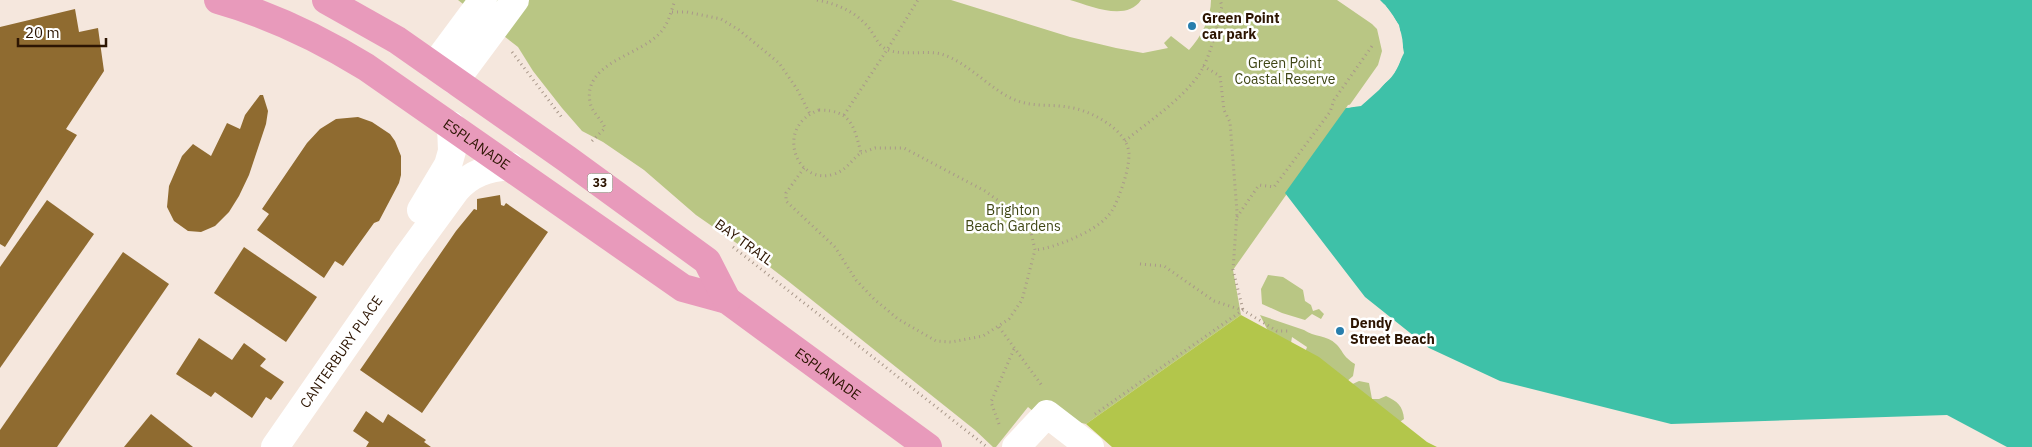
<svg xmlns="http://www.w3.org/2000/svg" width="2032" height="447" font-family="'IBM Plex Sans',sans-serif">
  <rect width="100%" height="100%" fill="#f5e7dd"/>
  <g fill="#b9c684">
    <path d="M458 0H951L1070 37 1116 48 1143 53 1168 48 1164 43 1171 36 1189 50C1201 37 1211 18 1211 0H1337L1372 24 1377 29 1382 51 1378 65 1233 270 1241 315 1086 424 1034 412 1028 407 996 447H993L975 430 788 281 758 258 696 215 644 170 603 142 582 131 562 108 533 71 518 47Z"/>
    <path d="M1070 0H1141C1126 22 1091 6 1070 0Z"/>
    <path d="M1268 275 1283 277 1303 290 1305 301 1311 305 1313 311 1319 309 1324 314 1321 319 1312 314 1305 320 1282 313 1262 304 1261 289Z"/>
    <path d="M1260 315 1304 330C1314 337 1327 335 1336 344 1345 353 1341 355 1355 364L1353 376 1345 383 1301 364 1307 347 1292 337 1290 349 1269 333Z"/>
    <path d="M1359 381 1369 383 1372 399H1379L1386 396C1397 401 1403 406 1404 419L1394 426 1342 389Z"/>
  </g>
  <path fill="#b3c64b" d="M1241 315 1319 357 1427 442 1437 447H1112L1086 424Z"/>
  <path fill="#3ec1a8" d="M1380 0H2032V447H2007L1947 415 1671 424 1500 381 1429 348 1365 297 1285 193 1346 108C1365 105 1365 102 1378 89 1384 84 1391 79 1395 72 1411 47 1401 20 1380 0Z"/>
  <path fill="#f5e7dd" d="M1377 0 1385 5 1399 25 1404 53 1394 73 1379 90 1361 106 1346 108 1348 105 1360 103 1377 89 1392 72 1402 53 1396 26Z"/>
  <g fill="#8f6b30">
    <path d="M75 9 79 32 98 28 104 71 66 129 77 135 5 247 0 244V27Z"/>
    <path d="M260 95H263L268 111 266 124 249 175 239 196 229 212 215 226 201 232 188 231 174 221 167 207 169 186 182 156 193 144 211 156 227 123 240 129 245 115Z"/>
    <path d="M358 117 372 122 390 134 395 141 401 156V175L399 183 379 221 374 223 343 266 335 261 324 278 257 230 269 214 262 209 307 143 320 129 336 119Z"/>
    <path d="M500 195 501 205 504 206 506 203 548 232 422 413 360 370 456 231 474 209 477 210V199Z"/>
    <path d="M47 200 94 234 0 368V267Z"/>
    <path d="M244 247 317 297 286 342 214 293Z"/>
    <path d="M123 252 169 284 57 447H0V430Z"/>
    <path d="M199 338 232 360 244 343 266 359 260 366 284 382 271 400 266 397 252 418 215 392 211 397 176 374Z"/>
    <path d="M366 411 383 423 388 414 426 440 424 442 431 447H366L369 442 353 431Z"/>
    <path d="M151 414 193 447H124Z"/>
  </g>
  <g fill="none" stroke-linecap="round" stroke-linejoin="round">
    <g stroke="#a9988a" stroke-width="3" stroke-dasharray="1 4" stroke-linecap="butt">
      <path d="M817 0C837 4 855 11 869 28 875 36 879 47 888 50 905 56 925 50 941 54 969 62 993 93 1018 101 1034 107 1051 104 1067 107 1088 109 1128 129 1129 154 1129 168 1123 186 1118 198 1115 206 1112 212 1106 218 1093 232 1055 248 1035 250"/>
      <path d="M672 12H687L721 19 739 30 779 63 797 89 810 114"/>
      <path d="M512 52 563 119"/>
      <path d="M1203 66 1220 76 1224 110 1230 122 1237 212 1233 270 1243 310"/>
      <path d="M819 110C851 110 854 126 861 153 851 160 847 170 834 174 797 187 773 127 819 110Z"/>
      <path d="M844 115 887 50 918 0"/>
      <path d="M592 141 605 128C601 118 592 113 590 102 583 63 638 56 659 34 668 25 671 12 675 0"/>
      <path d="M1125 141C1149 121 1183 99 1200 73 1212 53 1216 28 1222 6L1220 0"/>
      <path d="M804 168 786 193V201L835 247 856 280 874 299 898 319 936 341 951 342 983 336 1009 319 1022 300 1035 250 1031 232 1022 221 1003 204 985 191 904 148H875L861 153"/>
      <path d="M1237 217 1259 185 1274 187 1330 112 1334 100 1372 46"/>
      <path d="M733 247 987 447"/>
      <path d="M1140 264 1164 266 1214 301 1242 310"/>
      <path d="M999 327 1043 387"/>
      <path d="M1095 414 1243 310 1277 331H1289"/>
      <path d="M999 424 991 402 1014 349"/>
    </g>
    <g stroke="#fff" stroke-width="28">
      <path d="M434 66 483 0"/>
      <path d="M455 81 515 0"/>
      <path d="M421 210 448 165 452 151 451 125"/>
      <path id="s1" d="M275 447 407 257 456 190C471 173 488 168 510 166"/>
      <path d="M1016 447 1047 414 1090 447"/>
    </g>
    <g stroke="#e89abb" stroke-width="28">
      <path id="s2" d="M218 0C271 15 319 38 366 67L683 288 727 300 928 447"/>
      <path d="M326 0 397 40 567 159 707 261 727 300"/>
    </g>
  </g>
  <g fill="#277ead" stroke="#fff" stroke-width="2">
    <circle cx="1192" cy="26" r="5"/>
    <circle cx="1340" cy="331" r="5"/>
  </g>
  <g text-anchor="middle" stroke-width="5" stroke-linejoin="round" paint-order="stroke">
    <rect fill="#fff" stroke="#6c5b4e" stroke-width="1" x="587.5" y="173.5" width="25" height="19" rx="4"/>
    <g font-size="12" font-weight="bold" fill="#2d1502">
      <text x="600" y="187">33</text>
    </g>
    <g font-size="14" font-weight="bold" fill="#2d1502" stroke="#fff" text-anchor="start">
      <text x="1202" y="23">Green Point<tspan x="1202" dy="16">car park</tspan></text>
      <text x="1350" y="328">Dendy<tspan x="1350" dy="16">Street Beach</tspan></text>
    </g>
    <g font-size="14" fill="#3f4615" stroke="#fff">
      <text x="1285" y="68">Green Point<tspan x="1285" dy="16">Coastal Reserve</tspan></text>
      <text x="1013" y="215">Brighton<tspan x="1013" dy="16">Beach Gardens</tspan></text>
    </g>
    <g font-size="14" fill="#2d1502" stroke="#fff">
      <text dy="5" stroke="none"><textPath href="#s2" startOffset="298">ESPLANADE</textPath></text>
      <text transform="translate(744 242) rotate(36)" y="5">BAY TRAIL</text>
      <text dy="5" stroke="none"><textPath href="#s1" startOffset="116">CANTERBURY PLACE</textPath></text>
      <text dy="5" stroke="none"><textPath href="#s2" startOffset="720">ESPLANADE</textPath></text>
    </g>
  </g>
  <path d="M18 38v8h88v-8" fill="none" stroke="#2d1502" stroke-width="2.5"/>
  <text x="25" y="38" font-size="15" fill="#2d1502" stroke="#ffffff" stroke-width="4" paint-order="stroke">20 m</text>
</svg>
